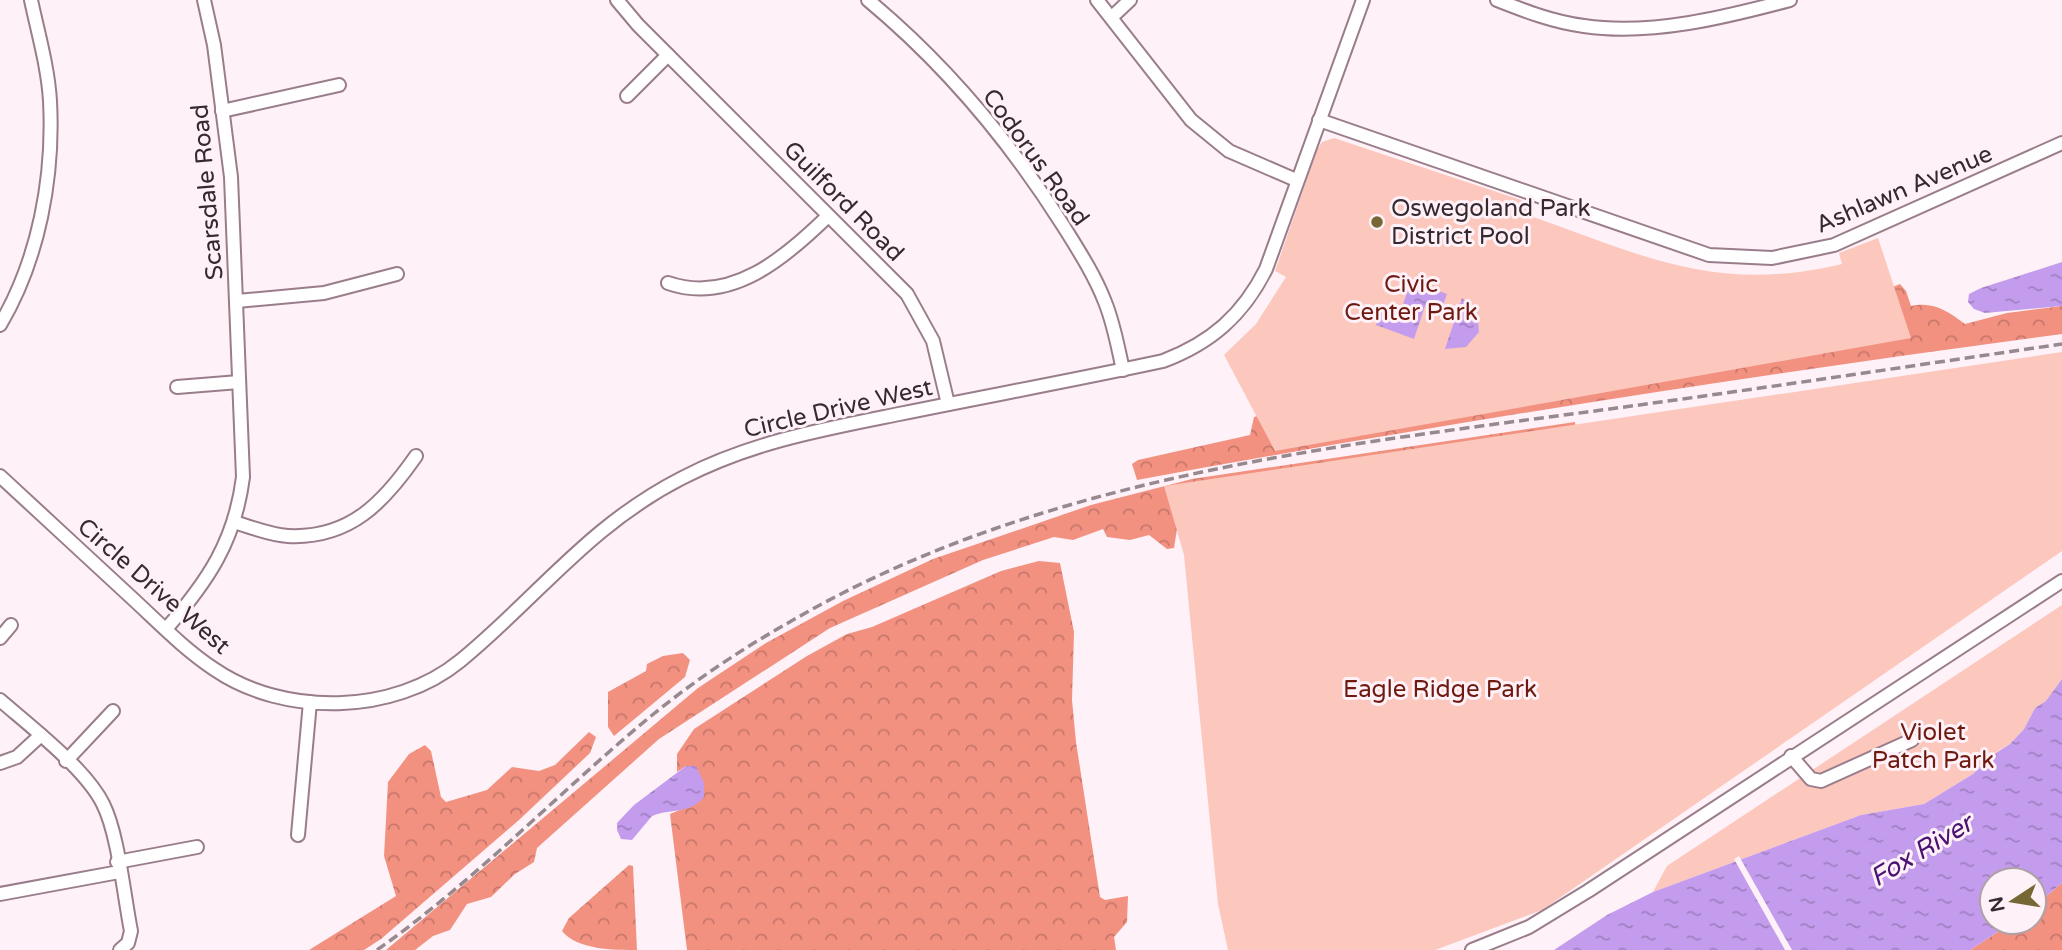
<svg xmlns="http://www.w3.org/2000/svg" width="2062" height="950" font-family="'Varela Round',sans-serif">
  <defs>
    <pattern id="forest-crowns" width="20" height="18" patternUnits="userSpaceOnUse" patternTransform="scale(1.75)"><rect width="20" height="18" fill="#f39181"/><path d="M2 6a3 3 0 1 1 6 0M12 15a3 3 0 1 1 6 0" fill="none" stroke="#c6776a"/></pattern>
    <pattern id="water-ripples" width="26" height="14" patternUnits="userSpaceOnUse" patternTransform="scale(1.75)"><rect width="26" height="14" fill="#c49cee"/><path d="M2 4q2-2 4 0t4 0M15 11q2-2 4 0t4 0" fill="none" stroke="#a07fc1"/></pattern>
  </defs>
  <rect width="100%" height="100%" fill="#fef1f7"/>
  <g fill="url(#forest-crowns)">
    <path d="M1900 284 1906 291 1911 306C1933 301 1948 311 1965 324L2007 313 2062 306V334C1753 375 1444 423 1137 480L1132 464 1138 460 1250 435 1254 417 1279 410 1883 291Z"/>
    <path d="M1575 422 1576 436 1180 510 1174 548 1167 549 1149 535 1130 540 1107 537 1103 529 1073 540 1054 537 983 560 830 628 659 739 537 848 534 862 515 874 491 897 467 904 450 930 433 936 415 950H386L698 688 766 643 843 601 933 559 1091 505 1192 479Z"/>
    <path d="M1039 561 1060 563 1074 632 1072 700 1076 742 1100 897 1105 900 1128 896 1127 922 1114 937 1116 950H687L670 814 699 802C707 783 701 779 686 766L677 772V754L694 729 807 656 847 634 872 627 1001 571Z"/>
    <path d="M683 653 690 660 685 677 614 736 608 727V692L646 671 647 664 663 656Z"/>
    <path d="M589 732 596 737 590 753 519 820 381 939 364 950H309L396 896 384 856 388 782 409 754 425 745 431 751 441 797 446 802 487 790 512 767 539 771 555 765Z"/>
    <path d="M629 865 633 866 637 950C614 950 577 950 562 931L569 918Z"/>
    <path d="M2062 883V950H1970L2013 922H2034V906Z"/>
  </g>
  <g fill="#fcc7bd">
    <path d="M1334 138 1524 201 1529 209 1528 215C1644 256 1716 294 1842 264L1839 253 1878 238 1911 338 1275 451 1224 355 1256 324 1286 277 1275 271 1317 150 1322 142Z"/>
    <path d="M2062 352V551L1542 910 1435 950H1228L1218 904 1184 555 1164 486Z"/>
    <path d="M2062 605V679L2046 702 2035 708 2024 729 2010 744 1988 757 1973 774 1924 804 1861 815 1653 892 1667 866Z"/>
  </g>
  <g fill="url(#water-ripples)">
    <path d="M2062 262V306L1985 313 1974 309 1968 302 1969 294 1981 288Z"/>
    <path d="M1411 281 1447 294 1441 311 1425 306 1414 339 1376 325 1382 307 1400 313Z"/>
    <path d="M1462 298 1477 312 1479 332 1466 347 1445 349Z"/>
    <path d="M2062 679V883L2034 906V880H1992V922H2013L1970 950H1554L1607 915 1653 892 1861 815 1924 804 1973 774 1988 758 2010 744 2024 729 2035 708 2046 701Z"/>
    <path d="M686 766H696L704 783V797C689 815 670 808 652 816L632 840 621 839 617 830V823L634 805Z"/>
  </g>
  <path fill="#fef1f7" d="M1739 856 1792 950H1785L1734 859Z"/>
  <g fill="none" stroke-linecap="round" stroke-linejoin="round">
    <defs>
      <g id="minor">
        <path d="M617 0 638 25 907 294 933 341 948 404"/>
        <path d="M868 0C945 64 1011 143 1064 227 1079 251 1095 276 1105 302 1114 324 1118 348 1123 370"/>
        <path d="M1097 0 1191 120 1229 151 1296 180"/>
        <path d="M1497 0C1525 11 1553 22 1584 26 1651 36 1726 17 1790 0"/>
        <path d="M1112 17 1130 0"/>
        <path d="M627 96 668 55"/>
        <path d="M222 111 339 85"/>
        <path d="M1319 120 1709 255 1772 258 1834 245 2062 143"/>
        <path d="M668 283C731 305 786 257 828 216"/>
        <path d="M237 301 324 293 397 274"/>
        <path d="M0 325C39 259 54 177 50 101 48 67 38 33 31 0"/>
        <path d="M177 387 239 382"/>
        <path d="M0 476C44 517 89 558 133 599 159 623 184 649 214 669 284 717 394 715 460 661 538 597 588 526 682 478 751 442 824 429 899 414 987 396 1075 380 1163 361 1211 343 1243 315 1266 269L1363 0"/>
        <path d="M234 522C251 527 270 535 288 536 350 539 384 502 416 456"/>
        <path d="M166 629C208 581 235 541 243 477L231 177 214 45 204 0"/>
        <path d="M0 638 11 625"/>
        <path d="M0 700C30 726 86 769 103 804 118 833 124 896 131 931L128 943 120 950"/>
        <path d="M1791 756 1811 779 1821 781 1912 740"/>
        <path d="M66 761 113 711"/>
        <path d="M0 763 17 757 41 735"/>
        <path d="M298 835 310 702"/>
        <path d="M117 862 197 847"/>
        <path d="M0 894 119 872"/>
        <path d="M1472 950 1529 927 1588 891 2062 581"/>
      </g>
    </defs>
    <use href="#minor" stroke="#9a7d8b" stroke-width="16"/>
    <use href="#minor" stroke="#fff" stroke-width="12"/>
    <path stroke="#96898f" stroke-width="3.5" stroke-dasharray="10 5" stroke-linecap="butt" d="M377 950C475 881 559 792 651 716 694 681 740 650 788 623 1030 481 1314 448 1587 412 1745 391 1904 367 2062 344"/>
  </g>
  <circle fill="#766734" stroke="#fef1f7" stroke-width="2.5" cx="1377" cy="222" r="7"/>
  <g text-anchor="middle" stroke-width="6" stroke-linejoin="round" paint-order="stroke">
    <g font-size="24" fill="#362a30" stroke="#fef1f7">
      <text transform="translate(1036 157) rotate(54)" y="8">Codorus Road</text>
      <text transform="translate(1904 189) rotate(-23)" y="8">Ashlawn Avenue</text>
      <text transform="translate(207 192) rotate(-95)" y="8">Scarsdale Road</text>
      <text transform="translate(844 201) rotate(45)" y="8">Guilford Road</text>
      <text transform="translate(838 408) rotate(-13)" y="8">Circle Drive West</text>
      <text transform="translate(154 586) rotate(41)" y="8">Circle Drive West</text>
    </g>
    <g font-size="24" fill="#362a30" stroke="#fef1f7" text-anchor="start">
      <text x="1391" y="216">Oswegoland Park<tspan x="1391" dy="28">District Pool</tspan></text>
    </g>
    <g font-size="24" fill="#6f1a10" stroke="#fef1f7">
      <text x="1411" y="292">Civic<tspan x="1411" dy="28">Center Park</tspan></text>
      <text x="1440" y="697">Eagle Ridge Park</text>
      <text x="1933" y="740">Violet<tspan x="1933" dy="28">Patch Park</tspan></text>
    </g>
    <g font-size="26" font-style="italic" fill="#4a1373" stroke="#fef1f7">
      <text transform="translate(1921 850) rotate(-31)" y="9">Fox River</text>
    </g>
  </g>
  <g transform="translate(2013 901) rotate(258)"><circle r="33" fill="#fef1f7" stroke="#aea1a7" stroke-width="2"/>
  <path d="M0-5L12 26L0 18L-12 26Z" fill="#766734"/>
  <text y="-10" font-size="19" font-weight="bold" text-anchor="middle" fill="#362a30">N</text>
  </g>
</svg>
